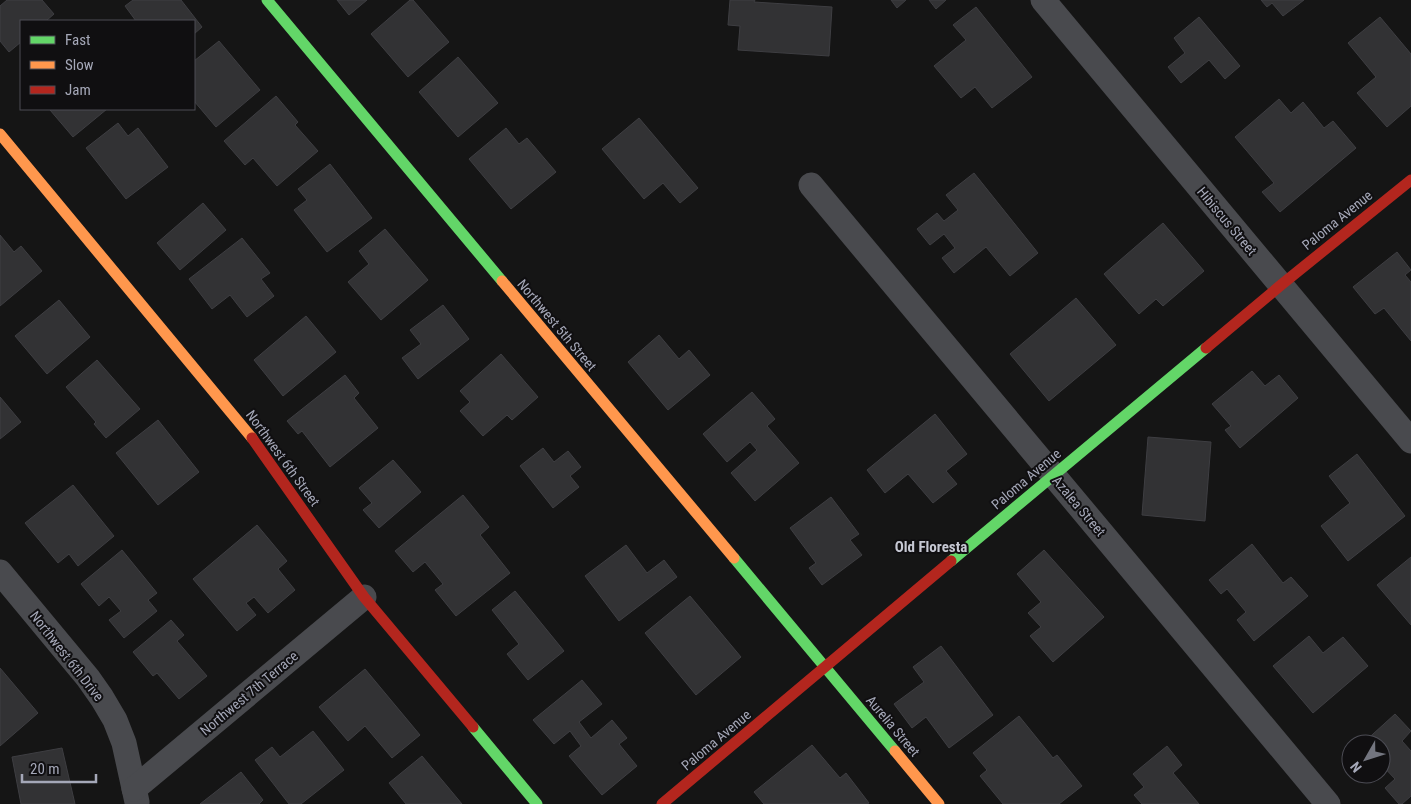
<svg xmlns="http://www.w3.org/2000/svg" width="1411" height="804" font-family="'Roboto Condensed',sans-serif">
  <rect width="100%" height="100%" fill="#151515"/>
  <g fill="#323234" stroke="#3e3e42">
    <path d="M7 0H42L54 14 46 21H21V42L9 52 0 41V6Z"/>
    <path d="M133 0H181L202 27 194 34V21H136L125 6Z"/>
    <path d="M337 0H367L349 15Z"/>
    <path d="M410 0H413L449 42 408 77 371 34Z"/>
    <path d="M730 0H755L754 2 832 7 829 56 738 50 740 26 728 25Z"/>
    <path d="M891 0H906L897 8Z"/>
    <path d="M929 0H946L936 9Z"/>
    <path d="M1261 0H1304L1283 16 1272 3 1267 7Z"/>
    <path d="M976 7 1032 77 992 108 975 87 961 98 934 66 966 40 953 25Z"/>
    <path d="M1199 17 1240 66 1225 79 1209 60 1181 83 1168 67 1185 53 1174 38Z"/>
    <path d="M1380 17 1411 54V106L1387 127 1357 93 1376 77 1348 43Z"/>
    <path d="M219 41 260 90 216 127 194 101V61Z"/>
    <path d="M458 57 498 103 458 137 419 92Z"/>
    <path d="M276 96 298 122 295 125 318 151 277 186 253 158 245 165 224 141Z"/>
    <path d="M1279 99 1291 113 1303 102 1324 128 1333 121 1356 148 1280 212 1262 192 1274 183 1235 137Z"/>
    <path d="M50 109H107L73 137 50 110Z"/>
    <path d="M639 118 698 188 680 203 663 183 644 199 602 149Z"/>
    <path d="M118 123 128 136 138 128 168 167 126 199 86 148Z"/>
    <path d="M506 128 519 144 527 138 556 172 511 209 469 159Z"/>
    <path d="M330 164 372 218 327 252 294 210 307 200 298 189Z"/>
    <path d="M974 173 1038 253 1010 276 986 247 954 273 942 258 955 248 944 234 930 245 917 229 937 213 944 221 958 210 946 195Z"/>
    <path d="M203 203 226 230 180 270 157 243Z"/>
    <path d="M1163 223 1204 271 1163 306 1156 299 1139 314 1104 274Z"/>
    <path d="M385 229 428 280 381 320 348 282 369 264 359 251Z"/>
    <path d="M0 235 14 252 21 246 42 271 0 306Z"/>
    <path d="M242 238 270 273 261 279 274 296 247 317 230 295 212 309 189 279Z"/>
    <path d="M1397 252 1411 270 1405 275 1411 282V341L1384 308 1375 314 1353 287Z"/>
    <path d="M1076 298 1116 345 1049 401 1010 354Z"/>
    <path d="M59 300 90 337 47 374 15 336Z"/>
    <path d="M443 305 469 339 418 379 402 358 421 344 410 330Z"/>
    <path d="M306 316 336 352 283 396 254 360Z"/>
    <path d="M659 335 679 359 689 350 710 375 668 410 628 362Z"/>
    <path d="M501 354 538 397 512 420 507 415 483 436 460 411 470 402 460 391Z"/>
    <path d="M97 360 140 409 106 438 94 424 96 422 66 387Z"/>
    <path d="M1252 371 1265 386 1279 375 1298 398 1240 448 1225 430 1231 426 1212 404Z"/>
    <path d="M345 375 359 393 354 398 378 428 330 467 302 431 298 434 287 421Z"/>
    <path d="M752 392 775 419 767 426 799 463 755 501 731 473 757 450 750 442 727 462 703 434Z"/>
    <path d="M0 397 21 422 0 439Z"/>
    <path d="M935 414 967 454 946 471 957 484 933 503 908 474 885 493 867 470Z"/>
    <path d="M158 420 199 472 158 505 116 453Z"/>
    <path d="M1148 437 1211 442 1205 521 1142 515Z"/>
    <path d="M543 448 554 462 568 451 581 467 570 476 579 487 553 508 520 466Z"/>
    <path d="M1357 454 1405 516 1348 561 1321 526 1350 503 1329 476Z"/>
    <path d="M393 460 421 492 379 528 363 510 372 503 359 488Z"/>
    <path d="M73 485 114 536 78 566 69 554 58 563 25 523Z"/>
    <path d="M463 495 489 527 480 535 510 573 456 616 435 590 443 584 425 562 413 572 395 551Z"/>
    <path d="M831 497 859 534 850 540 862 555 822 585 809 568 816 563 790 528Z"/>
    <path d="M257 525 287 561 278 569 295 590 268 613 254 597 246 603 256 615 237 631 193 579Z"/>
    <path d="M1252 544 1283 583 1291 577 1308 596 1254 641 1237 620 1246 612 1227 589 1221 594 1209 580Z"/>
    <path d="M626 545 647 573 664 560 677 577 619 621 585 576Z"/>
    <path d="M122 550 157 593 148 600 157 611 124 638 109 620 121 611 109 597 99 606 81 584Z"/>
    <path d="M1044 550 1104 617 1053 662 1030 636 1041 627 1028 613 1041 602 1017 574Z"/>
    <path d="M1411 557V625L1377 585Z"/>
    <path d="M515 591 564 651 528 680 507 654 519 644 492 610Z"/>
    <path d="M690 596 741 657 696 695 645 633Z"/>
    <path d="M171 620 184 635 177 641 207 676 179 699 157 673 153 676 133 652Z"/>
    <path d="M1309 636 1323 653 1343 637 1368 666 1313 713 1273 666Z"/>
    <path d="M941 646 993 715 949 748 926 717 912 728 894 704 924 682 913 667Z"/>
    <path d="M0 668 38 713 0 746Z"/>
    <path d="M365 669 420 735 392 758 365 726 348 741 319 707Z"/>
    <path d="M582 680 602 704 579 722 591 738 612 720 627 738 619 744 637 766 602 795 569 756 581 746 570 731 554 744 533 720Z"/>
    <path d="M1395 714 1411 731 1402 741 1411 751V796L1402 804H1399L1385 788 1395 779 1381 764V744H1362Z"/>
    <path d="M1019 716 1053 758 1057 755 1082 786 1059 804H1003L980 776 987 770 973 753Z"/>
    <path d="M313 731 344 770 301 804H289L255 760 272 747 280 757Z"/>
    <path d="M812 745 840 778 846 773 869 803 867 804H764L754 792Z"/>
    <path d="M1167 746 1182 765 1173 773 1199 804H1142L1134 795 1144 787 1133 774Z"/>
    <path d="M62 748 75 804H21L12 757Z"/>
    <path d="M422 756 462 804H406L389 783Z"/>
    <path d="M241 772 263 800 259 804H200Z"/>
  </g>
  <g fill="none" stroke-linecap="round" stroke-linejoin="round">
    <g stroke="#494a4e" stroke-width="25">
      <path d="M1043 0 1411 441"/>
      <path d="M811 185 1328 804"/>
      <path d="M0 572 88 678 102 698 115 720 124 743 137 802"/>
      <path d="M134 789 364 597"/>
    </g>
    <g stroke="#63d668" stroke-width="11">
      <path d="M267 0 502 281"/>
      <path d="M734 558 895 751"/>
      <path d="M951 561 1206 348"/>
      <path d="M473 727 537 804"/>
    </g>
    <g stroke="#ff974d" stroke-width="11">
      <path d="M0 134 252 438"/>
      <path d="M502 281 734 558"/>
      <path d="M895 751 939 804"/>
    </g>
    <g stroke="#b3261e" stroke-width="11">
      <path d="M1206 348 1281 285 1411 180"/>
      <path d="M252 438 364 597 473 727"/>
      <path d="M662 804 951 561"/>
    </g>
  </g>
  <g text-anchor="middle" stroke-width="4" stroke-linejoin="round" paint-order="stroke">
    <g font-size="14" fill="#a5a8b8" stroke="#100f11">
      <text transform="translate(1337 220) rotate(-39)" y="5">Paloma Avenue</text>
      <text transform="translate(1227 221) rotate(50)" y="5">Hibiscus Street</text>
      <text transform="translate(557 325) rotate(50)" y="5">Northwest 5th Street</text>
      <text transform="translate(283 458) rotate(54)" y="5">Northwest 6th Street</text>
      <text transform="translate(1026 479) rotate(-40)" y="5">Paloma Avenue</text>
      <text transform="translate(1079 506) rotate(50)" y="5">Azalea Street</text>
      <text transform="translate(67 656) rotate(52)" y="5">Northwest 6th Drive</text>
      <text transform="translate(249 693) rotate(-40)" y="5">Northwest 7th Terrace</text>
      <text transform="translate(893 726) rotate(50)" y="5">Aurelia Street</text>
      <text transform="translate(716 740) rotate(-40)" y="5">Paloma Avenue</text>
    </g>
    <g font-size="15" font-weight="bold" fill="#c6c8d3" stroke="#100f11">
      <text x="931" y="552">Old Floresta</text>
    </g>
  </g>
  <rect x="20" y="20" width="175" height="90" fill="#100f11" stroke="#4c4c54"/>
  <rect x="30" y="36" width="25" height="8" fill="#63d668" stroke="#4c4c54"/>
  <text x="65" y="45" font-size="15" fill="#a5a8b8">Fast</text>
  <rect x="30" y="61" width="25" height="8" fill="#ff974d" stroke="#4c4c54"/>
  <text x="65" y="70" font-size="15" fill="#a5a8b8">Slow</text>
  <rect x="30" y="86" width="25" height="8" fill="#b3261e" stroke="#4c4c54"/>
  <text x="65" y="95" font-size="15" fill="#a5a8b8">Jam</text>
  <g transform="translate(1366 759) rotate(231)"><circle r="24" fill="#100f11" stroke="#4c4c54"/>
  <path d="M0-4L9 19L0 12L-9 19Z" fill="#73757f"/>
  <text y="-8" font-size="14" font-weight="bold" text-anchor="middle" fill="#a5a8b8">N</text>
  </g>
  <path d="M22 774v8h74v-8" fill="none" stroke="#a5a8b8" stroke-width="2.5"/>
  <text x="30" y="774" font-size="15" fill="#a5a8b8" stroke="#100f11" stroke-width="4" paint-order="stroke">20 m</text>
</svg>
